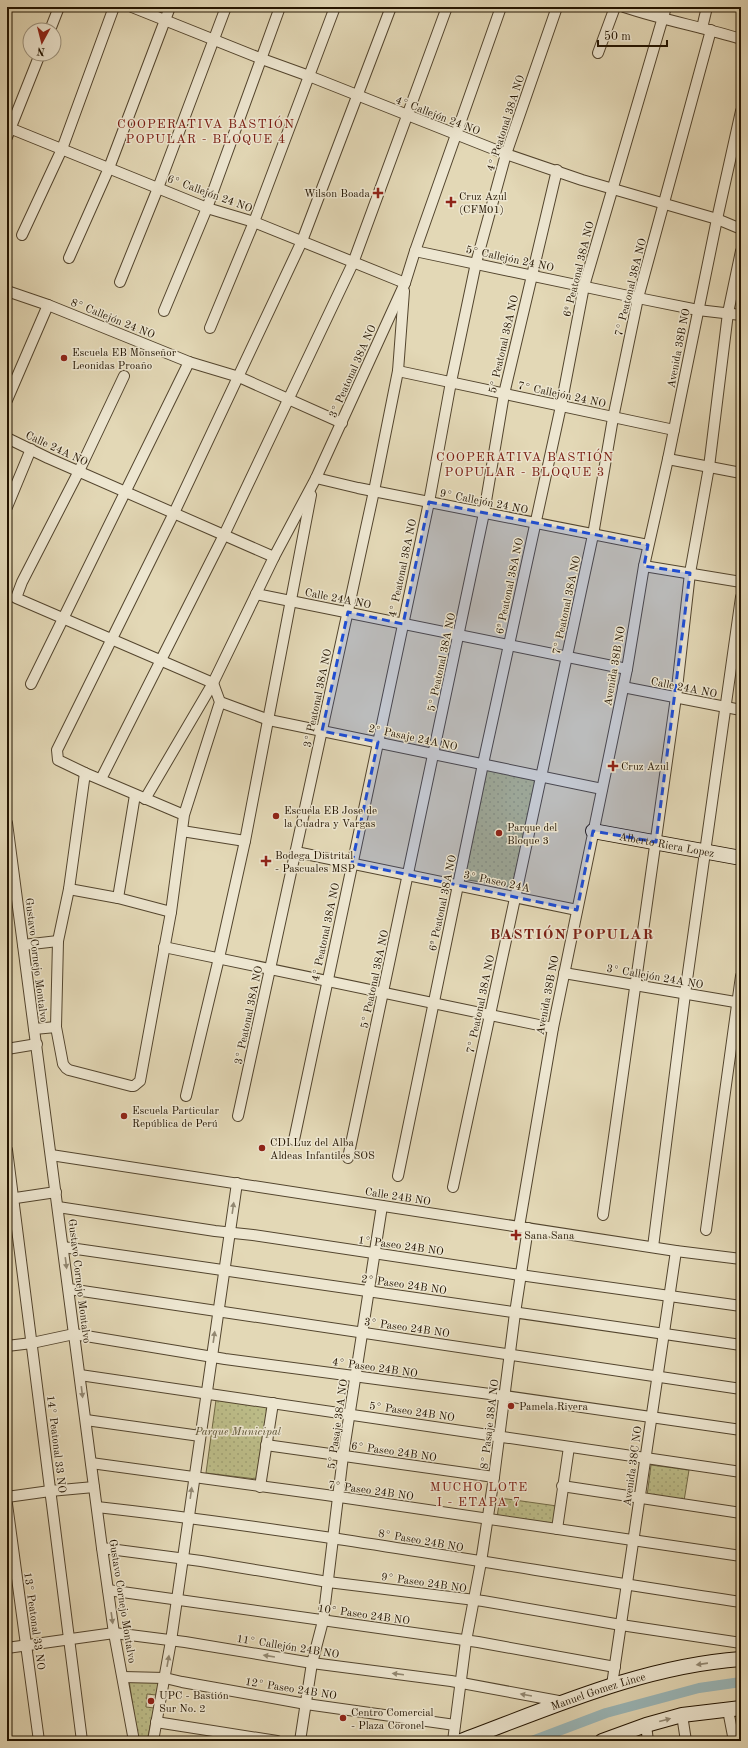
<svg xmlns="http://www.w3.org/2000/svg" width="748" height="1748" font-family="'Old Standard TT',serif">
  <defs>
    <pattern id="grass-dots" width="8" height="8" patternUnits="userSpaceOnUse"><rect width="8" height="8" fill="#bcbc88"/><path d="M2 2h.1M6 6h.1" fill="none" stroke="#a1a174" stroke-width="1.8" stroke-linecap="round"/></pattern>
  </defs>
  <rect width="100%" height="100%" fill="#e3d8b6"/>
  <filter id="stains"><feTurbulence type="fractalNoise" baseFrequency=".005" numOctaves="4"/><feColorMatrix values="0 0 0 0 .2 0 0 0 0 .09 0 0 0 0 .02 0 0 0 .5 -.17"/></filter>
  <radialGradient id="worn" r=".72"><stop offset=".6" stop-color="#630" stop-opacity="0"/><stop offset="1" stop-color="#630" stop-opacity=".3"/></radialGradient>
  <g fill="url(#grass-dots)" stroke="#706844">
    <path d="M486 769 536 780 512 887 462 879Z"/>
    <path d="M216 1400 268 1407 256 1479 206 1473Z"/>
    <path d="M651 1465 689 1470 684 1501 647 1496Z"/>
    <path d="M500 1498 557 1506 554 1525 497 1517Z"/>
    <path d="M129 1680H159L156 1695 147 1694 146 1707 154 1708 147 1741H138Z"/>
    <path d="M741 1716V1741H737L732 1717Z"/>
  </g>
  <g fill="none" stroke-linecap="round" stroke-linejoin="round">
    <path stroke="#9ab7b9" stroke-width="10" d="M532 1741 606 1713 699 1688 741 1682"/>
    <defs>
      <g id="street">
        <path d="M132 7 262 59 309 76 506 154 582 180 717 219 741 229"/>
        <path d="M624 7C663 20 702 27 741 39"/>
        <path d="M702 28 707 7"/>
        <path d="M50 30 59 7"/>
        <path d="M598 53 615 7"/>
        <path d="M7 127 207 208 254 222 405 283"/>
        <path d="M7 137 40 54"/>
        <path d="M22 235 62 149 114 7"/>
        <path d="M415 251 638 298 698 310 741 315"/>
        <path d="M69 258 109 168 170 7"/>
        <path d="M120 282 158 188 226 7"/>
        <path d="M7 291 48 305 189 362 239 377 342 423"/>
        <path d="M164 311 207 208 280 7"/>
        <path d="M210 328 254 222 335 7"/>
        <path d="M398 371 674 430"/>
        <path d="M124 376 79 471 22 582 16 598 213 683"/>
        <path d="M7 400 48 305"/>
        <path d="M7 438 48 458 274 557"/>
        <path d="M668 459 741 473"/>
        <path d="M316 478 358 488 648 545"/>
        <path d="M7 507 31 449"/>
        <path d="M644 566 741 582"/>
        <path d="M256 594 627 669"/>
        <path d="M31 684 189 362"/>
        <path d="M623 687 741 710"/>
        <path d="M220 702 269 720 602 789"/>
        <path d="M85 773 58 760 57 750 174 513 302 241 391 7"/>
        <path d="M101 779 224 535 353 263 447 7"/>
        <path d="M145 799 213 683 274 557 316 478 405 283 415 251 501 7"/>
        <path d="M184 815 85 773 69 889 58 941 56 1027 63 1064 66 1068 69 1070 131 1086H134L140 1081 171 912 184 815 220 702 213 683"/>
        <path d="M7 823 102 1548 114 1633 134 1741"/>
        <path d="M182 831 245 841"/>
        <path d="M296 852 577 910"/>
        <path d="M69 889 118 898 171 912"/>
        <path d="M118 898 135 795"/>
        <path d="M23 945 58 941"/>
        <path d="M164 947 553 1028"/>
        <path d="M564 973 741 1003"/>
        <path d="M34 1029 56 1027"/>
        <path d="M7 1049 37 1044"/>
        <path d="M186 1096 219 958 245 841 311 495"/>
        <path d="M238 1116 374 491 398 371 404 291"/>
        <path d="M294 1140 429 502 451 382 476 263 506 154 557 7"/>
        <path d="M7 1150 82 1741"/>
        <path d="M51 1155 676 1251 741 1259"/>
        <path d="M348 1158 484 513 504 394 557 170"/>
        <path d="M398 1176 483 764 561 406 584 286 666 7"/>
        <path d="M453 1187 593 535 613 418 638 298 711 30"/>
        <path d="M9 1199 56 1192"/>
        <path d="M58 1207 215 1231 253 1235 520 1275 741 1306"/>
        <path d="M603 1215 676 697 690 573 709 467 728 313 741 251"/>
        <path d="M519 1227 553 1028 627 669 644 566 668 459 717 219 741 111"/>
        <path d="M706 1230 741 976"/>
        <path d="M63 1247 741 1345"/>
        <path d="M653 1247 685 994 741 597"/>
        <path d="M69 1289 741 1389"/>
        <path d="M7 1346 32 1343 74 1334 225 1359 505 1396 741 1430"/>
        <path d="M80 1375 741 1472"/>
        <path d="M86 1420 200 1436"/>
        <path d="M266 1445 494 1477"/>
        <path d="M91 1463 326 1495 741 1556"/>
        <path d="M562 1486 741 1513"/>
        <path d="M260 1487 273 1403"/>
        <path d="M7 1497 50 1491 94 1487"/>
        <path d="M7 1504 39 1741"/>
        <path d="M97 1507C313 1531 526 1570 741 1602"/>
        <path d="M557 1529 569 1447"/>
        <path d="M102 1548 201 1561 328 1582 483 1601 621 1625 741 1643"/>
        <path d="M108 1590 478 1642 615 1667"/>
        <path d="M7 1648 114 1633 185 1642 312 1663 451 1681 564 1702"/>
        <path d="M123 1677 165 1678 182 1682 306 1704 455 1725"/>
        <path d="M612 1685 676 1251"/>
        <path d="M728 1710 734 1741"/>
        <path d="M682 1715 686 1741"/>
        <path d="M156 1722 277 1741"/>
        <path d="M646 1725 648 1741"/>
        <path d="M153 1741 171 1641 237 1183"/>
        <path d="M300 1741 312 1663 323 1621 343 1456 382 1206"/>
        <path d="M453 1741 466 1641 481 1562 494 1477 515 1313 528 1228"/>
      </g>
      <g id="secondary">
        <path id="s1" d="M593 831 741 858"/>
        <path id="s2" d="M461 1741C552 1707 643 1666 741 1659"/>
        <path d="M602 1741 646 1725 682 1715 741 1708"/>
      </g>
    </defs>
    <use href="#street" stroke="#53452e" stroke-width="12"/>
    <use href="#secondary" stroke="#231400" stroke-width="16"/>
    <use href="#street" stroke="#ede6d0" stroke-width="10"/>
    <use href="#secondary" stroke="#ede6d0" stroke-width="14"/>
  </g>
  <defs><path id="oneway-solid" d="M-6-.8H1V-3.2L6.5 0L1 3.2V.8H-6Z"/></defs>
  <g fill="#928872">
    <use href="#oneway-solid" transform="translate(233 1208) rotate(-82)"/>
    <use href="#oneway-solid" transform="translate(66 1263) rotate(83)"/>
    <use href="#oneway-solid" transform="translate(214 1337) rotate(-82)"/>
    <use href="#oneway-solid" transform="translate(82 1392) rotate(83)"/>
    <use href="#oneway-solid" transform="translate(191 1493) rotate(-82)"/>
    <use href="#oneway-solid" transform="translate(112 1618) rotate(82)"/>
    <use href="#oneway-solid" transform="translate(269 1656) rotate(-171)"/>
    <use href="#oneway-solid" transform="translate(168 1661) rotate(-80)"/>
    <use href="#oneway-solid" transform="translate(702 1664) rotate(172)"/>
    <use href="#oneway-solid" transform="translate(398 1674) rotate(-173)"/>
    <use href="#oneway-solid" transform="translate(526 1695) rotate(-170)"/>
    <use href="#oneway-solid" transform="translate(665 1720) rotate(-15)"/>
  </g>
  <path fill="#1d4ed8" fill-opacity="0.2" stroke="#1d4ed8" stroke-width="3" stroke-dasharray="8 5" stroke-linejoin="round" d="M429 502 648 545 644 566 690 573 656 842 593 831 577 910 352 863 378 742 322 731 348 612 403 624Z"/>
  <g fill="#8f2418" stroke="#ede6d0" stroke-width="1.5">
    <path d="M376 187h4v4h4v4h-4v4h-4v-4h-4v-4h4z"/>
    <path d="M449 196h4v4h4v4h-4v4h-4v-4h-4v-4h4z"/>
    <circle cx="64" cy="358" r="4"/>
    <path d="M611 760h4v4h4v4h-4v4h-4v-4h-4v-4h4z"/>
    <circle cx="276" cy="816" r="4"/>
    <circle cx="499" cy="833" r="4"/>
    <path d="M264 855h4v4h4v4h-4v4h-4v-4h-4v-4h4z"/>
    <circle cx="124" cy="1116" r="4"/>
    <circle cx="262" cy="1148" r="4"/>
    <path d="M514 1229h4v4h4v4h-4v4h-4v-4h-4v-4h4z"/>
    <circle cx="511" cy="1406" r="4"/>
    <circle cx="151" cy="1701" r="4"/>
    <circle cx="343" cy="1718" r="4"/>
  </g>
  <g text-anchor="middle" stroke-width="3" stroke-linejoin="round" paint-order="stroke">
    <g font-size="11" fill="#231400" stroke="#ede6d0">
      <text transform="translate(438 115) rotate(21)" y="4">4° Callejón 24 NO</text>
      <text transform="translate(505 123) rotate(-72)" y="4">4° Peatonal 38A NO</text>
      <text transform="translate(210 193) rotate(20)" y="4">6° Callejón 24 NO</text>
      <text transform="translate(510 258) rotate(12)" y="4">5° Callejón 24 NO</text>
      <text transform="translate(578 269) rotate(-76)" y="4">6º Peatonal 38A NO</text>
      <text transform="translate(630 287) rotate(-76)" y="4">7° Peatonal 38A NO</text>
      <text transform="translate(113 318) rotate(22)" y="4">8° Callejón 24 NO</text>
      <text transform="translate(503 344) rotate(-77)" y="4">5° Peatonal 38A NO</text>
      <text transform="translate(678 348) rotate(-79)" y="4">Avenida 38B NO</text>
      <text transform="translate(352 371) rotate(-66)" y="4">3° Peatonal 38A NO</text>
      <text transform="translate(562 394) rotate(12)" y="4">7° Callejón 24 NO</text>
      <text transform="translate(57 448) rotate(25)" y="4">Calle 24A NO</text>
      <text transform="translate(484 501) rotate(11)" y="4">9° Callejón 24 NO</text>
      <text transform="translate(402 568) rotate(-78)" y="4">4° Peatonal 38A NO</text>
      <text transform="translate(509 586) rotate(-78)" y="4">6º Peatonal 38A NO</text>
      <text transform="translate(338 598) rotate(11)" y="4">Calle 24A NO</text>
      <text transform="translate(566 605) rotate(-78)" y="4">7° Peatonal 38A NO</text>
      <text transform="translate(441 662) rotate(-78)" y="4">5° Peatonal 38A NO</text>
      <text transform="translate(614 666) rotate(-80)" y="4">Avenida 38B NO</text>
      <text transform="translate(684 687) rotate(11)" y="4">Calle 24A NO</text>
      <text transform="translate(317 698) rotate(-78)" y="4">3° Peatonal 38A NO</text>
      <text transform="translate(413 737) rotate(12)" y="4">2° Pasaje 24A NO</text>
      <text dy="4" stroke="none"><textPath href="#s1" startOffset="75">Alberto Riera Lopez</textPath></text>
      <text transform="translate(497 881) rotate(12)" y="4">3° Paseo 24A</text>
      <text transform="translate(442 903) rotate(-78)" y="4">6º Peatonal 38A NO</text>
      <text transform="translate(325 932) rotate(-78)" y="4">4° Peatonal 38A NO</text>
      <text transform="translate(37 960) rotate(83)" y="4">Gustavo Cornejo Montalvo</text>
      <text transform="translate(655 976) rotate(10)" y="4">3° Callejón 24A NO</text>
      <text transform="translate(374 979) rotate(-78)" y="4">5° Peatonal 38A NO</text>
      <text transform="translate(547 995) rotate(-79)" y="4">Avenida 38B NO</text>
      <text transform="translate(480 1004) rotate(-78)" y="4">7° Peatonal 38A NO</text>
      <text transform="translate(248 1015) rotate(-78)" y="4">3° Peatonal 38A NO</text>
      <text transform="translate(398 1196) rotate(9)" y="4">Calle 24B NO</text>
      <text transform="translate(401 1245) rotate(8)" y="4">1° Paseo 24B NO</text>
      <text transform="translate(80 1281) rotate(83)" y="4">Gustavo Cornejo Montalvo</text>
      <text transform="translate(404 1284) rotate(8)" y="4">2° Paseo 24B NO</text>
      <text transform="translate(407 1327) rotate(8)" y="4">3° Paseo 24B NO</text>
      <text transform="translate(375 1367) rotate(8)" y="4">4° Paseo 24B NO</text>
      <text transform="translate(412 1411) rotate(8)" y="4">5° Paseo 24B NO</text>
      <text transform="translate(337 1424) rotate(-82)" y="4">5° Pasaje 38A NO</text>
      <text transform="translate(489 1424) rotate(-83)" y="4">8° Pasaje 38A NO</text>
      <text transform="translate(57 1444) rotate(83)" y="4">14° Peatonal 33 NO</text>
      <text transform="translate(394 1451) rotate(8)" y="4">6° Paseo 24B NO</text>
      <text transform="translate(632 1466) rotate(-82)" y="4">Avenida 38C NO</text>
      <text transform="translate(371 1490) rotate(8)" y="4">7° Paseo 24B NO</text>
      <text transform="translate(421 1540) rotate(10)" y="4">8° Paseo 24B NO</text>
      <text transform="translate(424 1582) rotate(8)" y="4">9° Paseo 24B NO</text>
      <text transform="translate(123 1601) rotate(81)" y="4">Gustavo Cornejo Montalvo</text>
      <text transform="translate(364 1614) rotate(8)" y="4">10° Paseo 24B NO</text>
      <text transform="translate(35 1621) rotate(82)" y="4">13° Peatonal 33 NO</text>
      <text transform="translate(288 1646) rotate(9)" y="4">11° Callejón 24B NO</text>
      <text transform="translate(291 1688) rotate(9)" y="4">12° Paseo 24B NO</text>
      <text dy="4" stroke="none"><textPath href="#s2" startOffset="146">Manuel Gomez Lince</textPath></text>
    </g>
    <g font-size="11" fill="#231400" stroke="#ede6d0" text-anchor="start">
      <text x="370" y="197" text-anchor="end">Wilson Boada</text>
      <text x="459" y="200">Cruz Azul<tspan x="459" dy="13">(CFM01)</tspan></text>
      <text x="72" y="356">Escuela EB Monseñor<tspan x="72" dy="13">Leonidas Proaño</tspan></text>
      <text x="621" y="770">Cruz Azul</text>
      <text x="284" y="814">Escuela EB Jose de<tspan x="284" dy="13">la Cuadra y Vargas</tspan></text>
      <text x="507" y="831">Parque del<tspan x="507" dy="13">Bloque 3</tspan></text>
      <text x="275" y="859">Bodega Distrital<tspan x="275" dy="13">- Pascuales MSP</tspan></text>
      <text x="132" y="1114">Escuela Particular<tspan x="132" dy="13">República de Perú</tspan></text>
      <text x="270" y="1146">CDI Luz del Alba<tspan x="270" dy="13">Aldeas Infantiles SOS</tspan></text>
      <text x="524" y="1239">Sana Sana</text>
      <text x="519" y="1410">Pamela Rivera</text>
      <text x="159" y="1699">UPC - Bastión<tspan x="159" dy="13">Sur No. 2</tspan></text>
      <text x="351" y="1716">Centro Comercial<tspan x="351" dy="13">- Plaza Coronel</tspan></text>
    </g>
    <g font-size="11" font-style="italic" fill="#594f30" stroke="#ede6d0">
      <text x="238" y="1435">Parque Municipal</text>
    </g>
    <g font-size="13" letter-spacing="1" fill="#7a1f14" stroke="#ede6d0">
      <text x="206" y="128">COOPERATIVA BASTIÓN<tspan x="206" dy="15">POPULAR - BLOQUE 4</tspan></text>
      <text x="525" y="461">COOPERATIVA BASTIÓN<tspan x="525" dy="15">POPULAR - BLOQUE 3</tspan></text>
      <text x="479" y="1491">MUCHO LOTE<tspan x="479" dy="15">I - ETAPA 7</tspan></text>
    </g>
    <g font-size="15" font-weight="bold" letter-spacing="1" fill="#7a1f14" stroke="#ede6d0">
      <text x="572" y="939">BASTIÓN POPULAR</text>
    </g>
  </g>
  <rect width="748" height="1748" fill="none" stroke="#e3d8b6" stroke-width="24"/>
  <rect x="8" y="8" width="732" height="1732" fill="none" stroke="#231400" stroke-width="2"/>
  <rect x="12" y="12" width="724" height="1724" fill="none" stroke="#231400"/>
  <g transform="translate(42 42) rotate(187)"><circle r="19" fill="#ede6d0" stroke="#9c927d"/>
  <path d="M0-3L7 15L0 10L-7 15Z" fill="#8f2418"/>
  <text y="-6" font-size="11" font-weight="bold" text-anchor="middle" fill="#231400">N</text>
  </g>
  <path d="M598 40v6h69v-6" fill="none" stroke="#231400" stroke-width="2"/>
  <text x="604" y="40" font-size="12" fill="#231400" stroke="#ede6d0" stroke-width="3" paint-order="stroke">50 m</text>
  <rect width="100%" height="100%" filter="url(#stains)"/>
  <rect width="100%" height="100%" fill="url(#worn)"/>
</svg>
